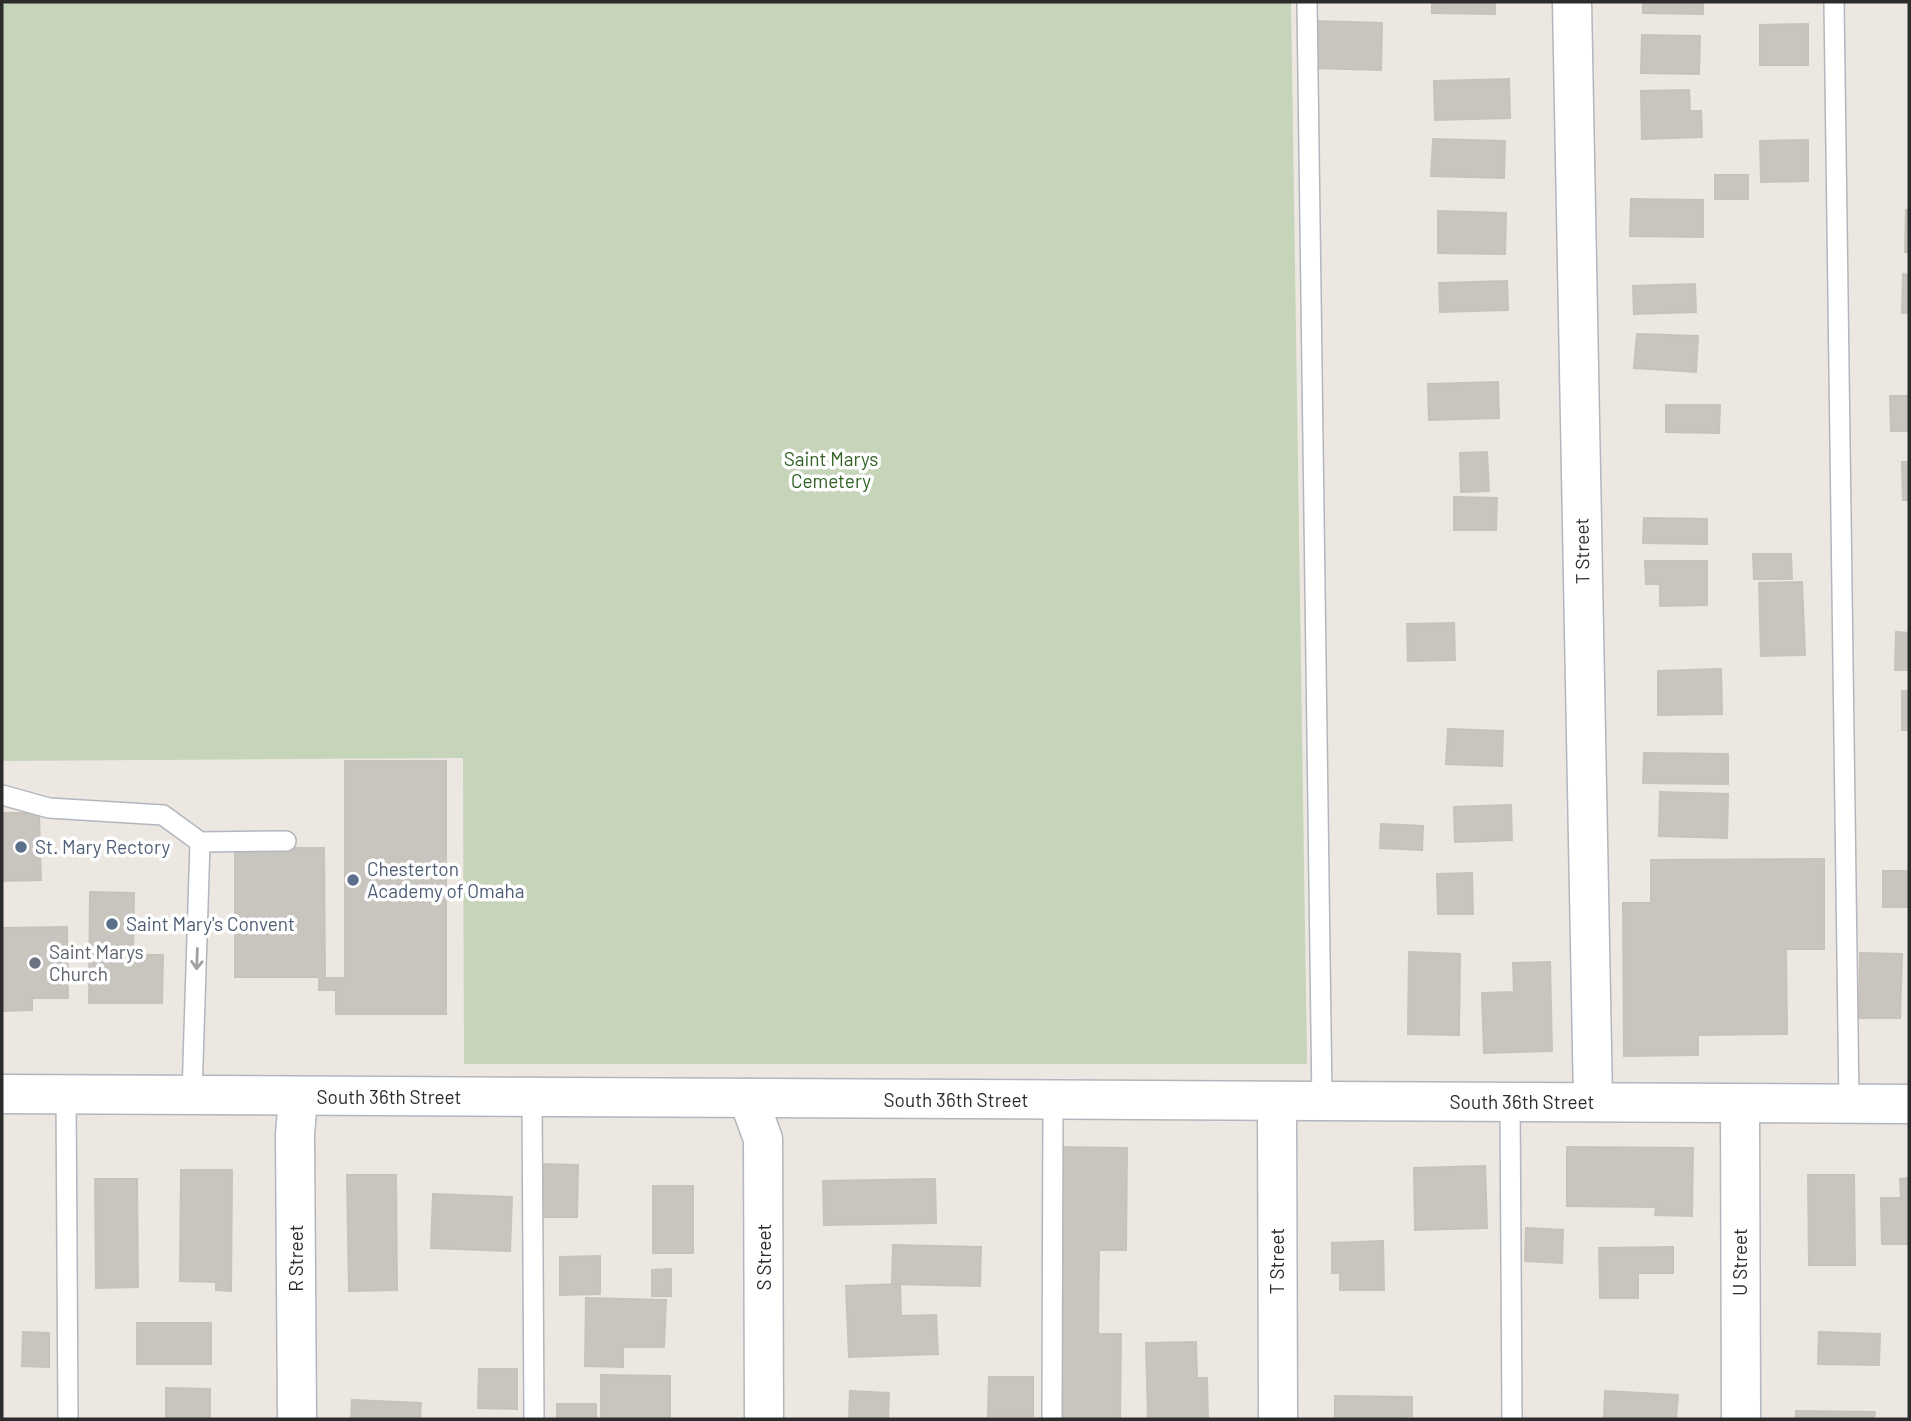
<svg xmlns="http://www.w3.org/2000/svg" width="1911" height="1421" font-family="Barlow,sans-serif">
  <rect width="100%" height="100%" fill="#ece7e0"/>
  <path fill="#c6d4b9" d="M2 2H1291L1307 1064H464L463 758 2 761Z"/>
  <g fill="#c8c5be" stroke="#c7c2ba" stroke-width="2">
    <path d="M1432 2H1495V14L1432 13Z"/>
    <path d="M1643 2H1703V14L1643 13Z"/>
    <path d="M1315 21 1382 23 1381 70 1314 68Z"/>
    <path d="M1808 24V65H1760V25Z"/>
    <path d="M1642 35 1700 36 1699 74 1641 73Z"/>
    <path d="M1509 79 1510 118 1435 120 1434 81Z"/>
    <path d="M1689 90 1690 111H1701L1702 137 1642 139 1641 91Z"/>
    <path d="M1433 139 1505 141 1504 178 1431 176Z"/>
    <path d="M1808 140V181L1761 182 1760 141Z"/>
    <rect x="1715" y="175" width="33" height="24"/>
    <path d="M1631 199 1703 200V237L1630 236Z"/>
    <path d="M1906 210H1909V252H1905Z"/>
    <path d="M1438 211 1506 213 1505 254 1438 253Z"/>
    <path d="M1903 274 1909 275V313H1902Z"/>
    <path d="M1507 281 1508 310 1440 312 1439 283Z"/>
    <path d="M1695 284 1696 312 1634 314 1633 286Z"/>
    <path d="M1637 334 1698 336 1696 372 1634 368Z"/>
    <path d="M1498 382 1499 418 1429 420 1428 384Z"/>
    <path d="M1890 396H1909V431H1891Z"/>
    <path d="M1666 405H1720L1719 433 1666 432Z"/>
    <path d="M1487 452 1489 491 1461 492 1460 453Z"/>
    <path d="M1902 462H1909V500H1903Z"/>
    <path d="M1454 497 1497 498 1496 530H1454Z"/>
    <path d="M1644 518 1707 519V544L1643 543Z"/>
    <path d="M1753 554H1791L1792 579H1754Z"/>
    <path d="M1645 561H1707V605L1660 606V584H1646Z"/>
    <path d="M1802 582 1805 655 1761 656 1759 583Z"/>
    <path d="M1454 623 1455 660 1408 661 1407 624Z"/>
    <path d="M1896 632 1909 633V670H1895Z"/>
    <path d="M1721 669 1722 714 1658 715V671Z"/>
    <rect x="1902" y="691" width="7" height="39"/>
    <path d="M1448 729 1503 731 1502 766 1446 764Z"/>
    <path d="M1644 753 1728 754V784L1643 783Z"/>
    <path d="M345 761H446V1014H336V990H319V977H235V848H324L325 978H345Z"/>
    <path d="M1660 792 1728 794 1727 838 1659 836Z"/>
    <path d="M1511 805 1512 840 1455 842 1454 807Z"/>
    <path d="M2 813H39L41 880 2 881Z"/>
    <path d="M1381 824 1423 826 1422 850 1380 848Z"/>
    <path d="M1824 859V949H1786L1787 1034 1698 1035V1055L1624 1056 1623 903H1651V860Z"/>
    <rect x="1883" y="871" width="26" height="36"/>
    <path d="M1472 873 1473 914H1438L1437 874Z"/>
    <path d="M90 892 134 893 133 955H163L162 1003H89Z"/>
    <path d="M67 927 68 998H32V1010L2 1011V928Z"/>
    <path d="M1409 952 1460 954 1459 1035 1408 1034Z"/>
    <path d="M1860 953 1902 954 1900 1018H1859Z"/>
    <path d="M1550 962 1552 1051 1484 1053 1482 993 1514 992 1513 963Z"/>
    <path d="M1055 1147 1127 1148 1126 1250H1099L1098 1334H1121L1120 1419H1053Z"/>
    <path d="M1567 1147 1693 1148 1692 1216 1655 1215 1656 1207 1567 1206Z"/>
    <path d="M537 1164 578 1165 577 1217H536Z"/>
    <path d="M1485 1166 1487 1228 1415 1230 1414 1168Z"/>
    <path d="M181 1170H232L231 1291 216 1290V1282L180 1281Z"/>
    <path d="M347 1175H396L397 1290 349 1291Z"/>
    <path d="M1808 1175H1854L1855 1265H1809Z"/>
    <path d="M1909 1178V1244H1882L1881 1198H1901L1900 1179Z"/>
    <path d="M95 1179H137L138 1287 96 1288Z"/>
    <path d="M935 1179 936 1223 824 1225 823 1181Z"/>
    <rect x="653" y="1186" width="40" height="67"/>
    <path d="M433 1194 512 1197 510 1251 431 1248Z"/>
    <path d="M1526 1228 1563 1230 1562 1263 1525 1261Z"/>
    <path d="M1383 1241 1384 1290H1340V1273H1332V1243Z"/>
    <path d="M893 1245 981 1247 980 1286 892 1284Z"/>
    <path d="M1673 1247V1273H1638V1298H1600L1599 1248Z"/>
    <path d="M600 1256V1294L560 1295V1257Z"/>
    <path d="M671 1269V1296H652V1270Z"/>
    <path d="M900 1284 901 1316 936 1315 938 1354 849 1357 846 1286Z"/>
    <path d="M586 1298 666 1300 664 1347H623V1367L585 1366Z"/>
    <rect x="137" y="1323" width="74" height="41"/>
    <path d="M23 1332 49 1333V1367L22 1366Z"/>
    <path d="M1819 1332 1880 1334 1879 1365 1818 1364Z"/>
    <path d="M1196 1342 1197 1378H1207L1208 1419H1148L1146 1343Z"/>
    <path d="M479 1369H517V1409L478 1408Z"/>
    <path d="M601 1375 670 1376V1419H601Z"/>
    <path d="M989 1377H1033V1416H988Z"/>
    <path d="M166 1388 210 1389V1419H166Z"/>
    <path d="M850 1391 889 1393 888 1419H849Z"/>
    <path d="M1605 1391 1678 1395 1676 1419H1604Z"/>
    <path d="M1335 1396 1412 1397V1416H1406V1419H1335Z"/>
    <path d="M352 1400 421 1403 420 1419H351Z"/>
    <rect x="557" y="1404" width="39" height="15"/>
    <path d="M1796 1411 1875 1412 1874 1419H1796Z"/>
  </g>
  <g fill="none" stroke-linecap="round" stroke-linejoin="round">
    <defs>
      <g id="service">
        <path d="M1307 2 1322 1102"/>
        <path d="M1834 2 1849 1104"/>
        <path d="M2 795 49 808 163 815 200 842 286 841"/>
        <path d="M66 1093 68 1419"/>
        <path d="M192 1095 200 842"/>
        <path d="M532 1098 534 1419"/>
        <path d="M1510 1102 1512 1419"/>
        <path d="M1052 1419 1053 1101"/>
      </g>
      <g id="minor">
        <path d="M1572 2 1593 1101"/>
        <path d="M748 1098 763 1139 764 1419"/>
        <path d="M1277 1103 1278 1419"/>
        <path d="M1740 1104 1741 1419"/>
        <path d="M297 1419 295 1135 298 1097"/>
      </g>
      <path id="secondary" d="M2 1094 1909 1104"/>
    </defs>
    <use href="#service" stroke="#b3b6be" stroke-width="22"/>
    <use href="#minor" stroke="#b3b6be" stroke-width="41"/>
    <use href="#secondary" stroke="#b3b6be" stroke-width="41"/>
    <use href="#service" stroke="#fff" stroke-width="19"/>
    <use href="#minor" stroke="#fff" stroke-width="38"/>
    <use href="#secondary" stroke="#fff" stroke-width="38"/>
  </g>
  <defs><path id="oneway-shaft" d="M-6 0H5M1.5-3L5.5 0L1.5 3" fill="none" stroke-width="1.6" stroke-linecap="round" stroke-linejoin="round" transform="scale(1.75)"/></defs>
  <use stroke="#a0a0a0" href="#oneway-shaft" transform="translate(197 959) rotate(92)"/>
  <g fill="#5c6f8a" stroke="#fff" stroke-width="2.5">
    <circle cx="21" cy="847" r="7"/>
    <circle cx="353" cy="880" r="7"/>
    <circle cx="112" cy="924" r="7"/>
  </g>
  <circle fill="#6b7280" stroke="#fff" stroke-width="2.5" cx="35" cy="963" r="7"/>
  <g text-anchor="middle" stroke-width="7" stroke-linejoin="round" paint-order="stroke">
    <g font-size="19" fill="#306123" stroke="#fff">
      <text x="831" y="466">Saint Marys<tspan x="831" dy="22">Cemetery</tspan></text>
    </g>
    <g font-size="19" fill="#2c2c2c" stroke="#fff">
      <text transform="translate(1582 551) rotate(-91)" y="7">T Street</text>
      <text x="389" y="1104">South 36th Street</text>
      <text x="956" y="1107">South 36th Street</text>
      <text x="1522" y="1109">South 36th Street</text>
      <text transform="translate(764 1257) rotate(-90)" y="7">S Street</text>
      <text transform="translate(296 1258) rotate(-90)" y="7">R Street</text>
      <text transform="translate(1277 1261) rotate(-90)" y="7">T Street</text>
      <text transform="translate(1740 1262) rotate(-90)" y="7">U Street</text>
    </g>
    <g font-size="19" fill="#4e5e75" stroke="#fff" text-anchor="start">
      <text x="35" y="854">St. Mary Rectory</text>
      <text x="367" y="876">Chesterton<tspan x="367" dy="22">Academy of Omaha</tspan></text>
      <text x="126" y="931">Saint Mary's Convent</text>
    </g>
    <g font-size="19" fill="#5b616d" stroke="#fff" text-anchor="start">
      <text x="49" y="959">Saint Marys<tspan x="49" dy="22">Church</tspan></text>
    </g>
  </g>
  <rect width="1911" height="1421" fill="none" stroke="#2c2c2c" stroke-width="7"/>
</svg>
